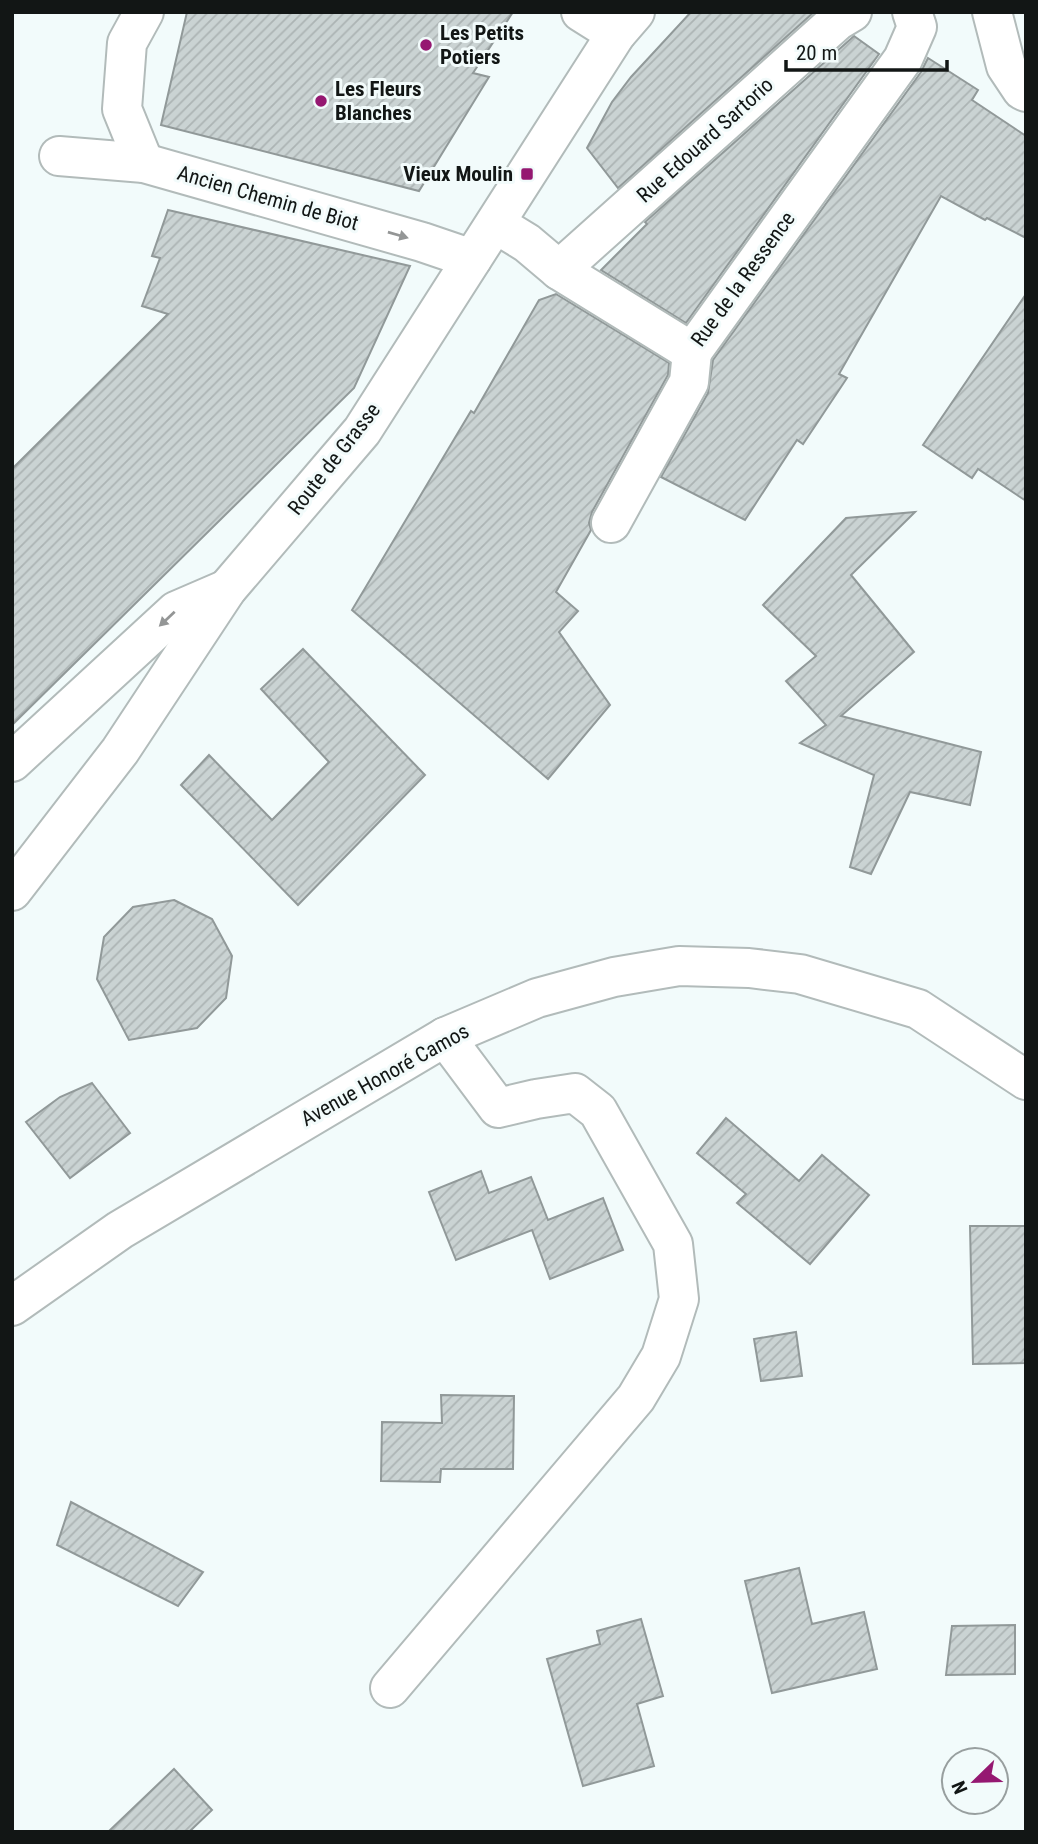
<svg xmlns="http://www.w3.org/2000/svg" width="1038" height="1844" font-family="'Roboto Condensed',sans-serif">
  <defs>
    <pattern id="building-hatch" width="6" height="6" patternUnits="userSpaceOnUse" patternTransform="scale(1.75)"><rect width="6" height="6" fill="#cad3d3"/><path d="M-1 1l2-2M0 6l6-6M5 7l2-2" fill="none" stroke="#acb4b4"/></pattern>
  </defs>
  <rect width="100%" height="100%" fill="#f2fbfb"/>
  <g fill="url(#building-hatch)" stroke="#919999" stroke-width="2">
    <path d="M187 12H513L473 73 489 77 419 191 161 125Z"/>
    <path d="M691 12H814L618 188 587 148 612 102 631 77Z"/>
    <path d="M854 36 879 54 686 323 601 270 647 224 645 222Z"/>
    <path d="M928 58 978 90 972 100 1026 136V238L987 218 985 220 941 196 839 374 847 378 803 444 797 440 745 520 661 477 708 393 713 360 921 72Z"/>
    <path d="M168 210 410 266 354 388 12 725V469L168 314 142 306 160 258 152 256Z"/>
    <path d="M556 294 669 363 668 375 592 512 589 523 591 530 556 592 578 611 559 632 610 705 548 779 352 610 471 411 474 413 539 300Z"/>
    <path d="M1026 294V501L978 469 972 478 923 445Z"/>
    <path d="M915 512 851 575 914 652 841 716 981 752 970 805 910 792 871 874 850 867 874 775 800 743 826 725 786 681 816 656 763 605 846 518Z"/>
    <path d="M303 649 425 775 298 905 181 785 209 755 272 820 329 762 261 689Z"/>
    <path d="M174 900 212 919 232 956 226 998 197 1028 129 1040 97 979 104 937 133 907Z"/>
    <path d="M92 1083 130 1133 70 1178 26 1122 60 1097Z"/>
    <path d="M726 1118 799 1181 822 1155 869 1195 810 1264 737 1203 746 1194 697 1153Z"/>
    <path d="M481 1171 489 1193 531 1177 548 1220 603 1198 623 1250 550 1279 532 1230 456 1260 429 1192Z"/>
    <path d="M970 1226H1026V1363L973 1364Z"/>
    <path d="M796 1332 802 1376 761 1381 754 1339Z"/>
    <path d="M441 1395 514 1396 513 1469H441L440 1482 381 1481 382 1422 442 1423Z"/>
    <path d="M71 1502 203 1572 178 1606 57 1545Z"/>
    <path d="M799 1568 812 1624 864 1612 877 1669 772 1693 745 1581Z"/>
    <path d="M641 1619 663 1696 637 1704 654 1766 583 1786 547 1659 600 1644 597 1631Z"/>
    <path d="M1015 1625V1674L946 1675 952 1626Z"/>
    <path d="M174 1769 212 1810 189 1832H108Z"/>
  </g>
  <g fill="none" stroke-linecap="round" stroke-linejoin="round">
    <defs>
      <g id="minor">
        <path d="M144 12 127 43 122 109 144 163"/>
        <path d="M581 12 616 34"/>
        <path d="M992 12 1006 66 1022 90 1026 92"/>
        <path d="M59 156 144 163 422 242 472 259"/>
        <path d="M496 224 527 243 559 270 692 352 903 59 917 27 912 12"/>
        <path d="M559 270 837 21 852 12"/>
        <path d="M611 523 689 382 692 352"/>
        <path d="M12 762 176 611 227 589"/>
        <path d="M12 1306 120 1230 445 1037 537 998 614 977 679 966 749 968 800 974 918 1009 1026 1080"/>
        <path d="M390 1688 636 1398 661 1356 679 1299 673 1244 598 1111 575 1093 536 1099 498 1108 445 1037"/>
      </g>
      <path id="major" d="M12 891 120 751 227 589 362 431 616 34 635 12"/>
    </defs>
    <use href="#minor" stroke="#b2bbba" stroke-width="42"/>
    <use href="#major" stroke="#b2bbba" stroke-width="42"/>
    <use href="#minor" stroke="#fff" stroke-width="38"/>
    <use href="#major" stroke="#fff" stroke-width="38"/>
  </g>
  <defs><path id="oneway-solid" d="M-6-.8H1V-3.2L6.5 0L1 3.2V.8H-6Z" transform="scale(1.75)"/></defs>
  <g fill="#949696">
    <use href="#oneway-solid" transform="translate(398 235) rotate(16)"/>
    <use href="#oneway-solid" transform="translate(167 619) rotate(137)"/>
  </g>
  <g fill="#951871" stroke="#f2fbfb" stroke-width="2.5">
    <circle cx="426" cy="45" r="7"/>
    <circle cx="321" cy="101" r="7"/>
    <rect x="520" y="167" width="14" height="14" rx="3.5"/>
  </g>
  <g text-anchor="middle" stroke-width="6" stroke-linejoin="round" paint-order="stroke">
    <g font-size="21" font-weight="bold" fill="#121615" stroke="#f2fbfb" text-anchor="start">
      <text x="440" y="40">Les Petits<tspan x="440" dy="24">Potiers</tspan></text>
      <text x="335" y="96">Les Fleurs<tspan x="335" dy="24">Blanches</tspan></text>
      <text x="513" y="181" text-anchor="end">Vieux Moulin</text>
    </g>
    <g font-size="21" fill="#121615" stroke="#f2fbfb">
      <text transform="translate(705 140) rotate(-42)" y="7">Rue Edouard Sartorio</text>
      <text transform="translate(268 198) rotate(16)" y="7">Ancien Chemin de Biot</text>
      <text transform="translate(743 279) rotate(-54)" y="7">Rue de la Ressence</text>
      <text transform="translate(334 459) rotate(-52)" y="7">Route de Grasse</text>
      <text transform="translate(385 1075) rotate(-29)" y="7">Avenue Honoré Camos</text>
    </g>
  </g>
  <rect width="1038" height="1844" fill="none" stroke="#121615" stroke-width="28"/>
  <g transform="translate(975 1781) rotate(247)"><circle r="33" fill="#f2fbfb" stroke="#989f9f" stroke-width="2"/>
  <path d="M0-5L12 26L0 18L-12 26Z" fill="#951871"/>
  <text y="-10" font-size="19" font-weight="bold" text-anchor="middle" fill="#121615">N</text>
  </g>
  <path d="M786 60v10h161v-10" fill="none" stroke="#121615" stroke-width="3.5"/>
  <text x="796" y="60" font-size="21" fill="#121615" stroke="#f2fbfb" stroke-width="5" paint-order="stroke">20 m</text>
</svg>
